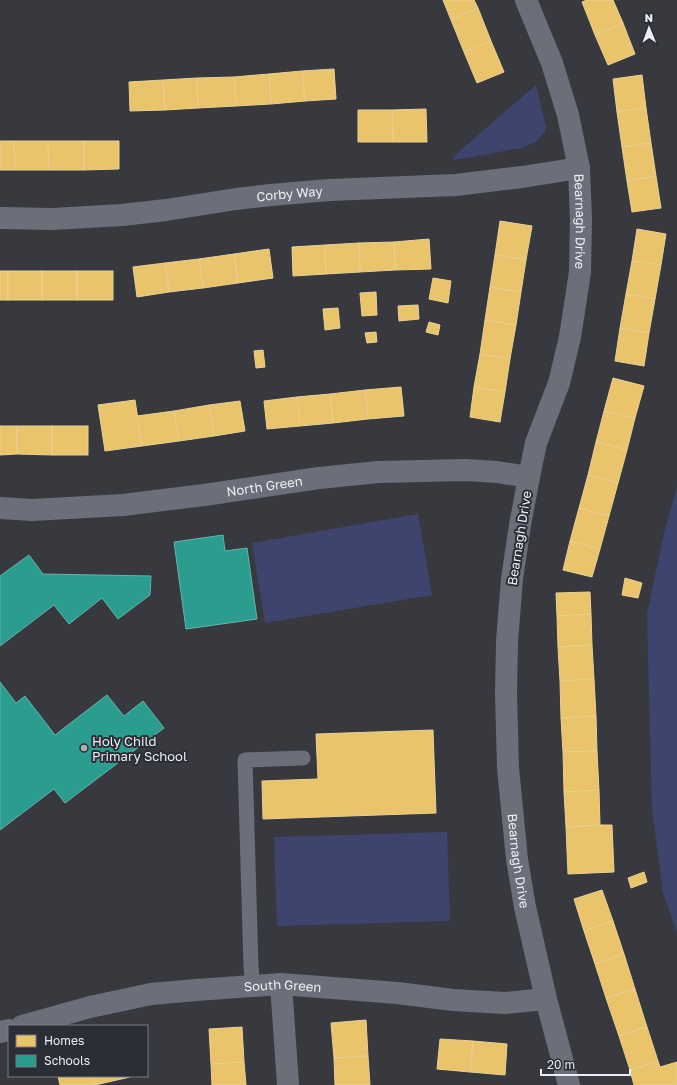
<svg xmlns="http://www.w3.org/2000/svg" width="677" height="1085" font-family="'Golos Text',sans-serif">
  <rect width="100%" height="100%" fill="#38393e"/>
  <g fill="#3e446e">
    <path d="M536 85 546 127 545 132 536 142 521 148 454 160 453 157Z"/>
    <path d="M677 487V932L663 893 652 809 647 614 664 533Z"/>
    <path d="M418 514 432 595 265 623 252 543Z"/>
    <path d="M447 832 450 921 277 926 274 837Z"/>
  </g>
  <g fill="#e9c46a" stroke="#ead194">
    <path d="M443 0H474L478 8 451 20Z"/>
    <path d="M587 0H613L623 23 595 35 582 2Z"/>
    <path d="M478 8 491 41 464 52 451 20Z"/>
    <path d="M623 23 635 54 608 65 595 35Z"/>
    <path d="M491 41 504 72 477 83 464 52Z"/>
    <path d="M334 69 336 99 305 101 302 71Z"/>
    <path d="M302 71 305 101 271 104 269 74Z"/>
    <path d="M269 74 271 104 236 106 234 77Z"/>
    <path d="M642 75 646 108 617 112 613 79Z"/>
    <path d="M234 77 236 106 198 108 197 78Z"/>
    <path d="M197 78 198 108 165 110 163 80Z"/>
    <path d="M163 80 165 110 130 111 129 82Z"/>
    <path d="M646 108 651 143 622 147 617 112Z"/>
    <path d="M426 109 427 142H393L392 110Z"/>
    <path d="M358 110H392L393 142H358Z"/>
    <path d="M0 141H14L15 170H0Z"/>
    <path d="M14 141H48L49 170H15Z"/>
    <path d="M48 141H84V170H49Z"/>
    <path d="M84 141H119V169L84 170Z"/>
    <path d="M651 143 656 176 627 181 622 147Z"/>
    <path d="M656 176 661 208 632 212 627 181Z"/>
    <path d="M500 221 532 226 526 260 495 255Z"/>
    <path d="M637 229 666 234 661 265 632 261Z"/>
    <path d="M429 239 431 269 395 270 394 242Z"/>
    <path d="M394 242 395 270 360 272 359 243Z"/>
    <path d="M359 243 360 272 326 274 325 245Z"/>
    <path d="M325 245 326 274 293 276 292 247Z"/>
    <path d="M269 249 273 278 238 283 234 254Z"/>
    <path d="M234 254 238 283 203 288 199 259Z"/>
    <path d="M495 255 526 260 521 292 490 287Z"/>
    <path d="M199 259 203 288 169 292 165 263Z"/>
    <path d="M632 261 661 265 655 299 626 294Z"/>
    <path d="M165 263 169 292 137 297 133 267Z"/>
    <rect x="0" y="271" width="8" height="29"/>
    <rect x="8" y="271" width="34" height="29"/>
    <rect x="42" y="271" width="35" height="29"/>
    <rect x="77" y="271" width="36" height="29"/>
    <path d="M433 278 451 281 448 303 429 299Z"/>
    <path d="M490 287 521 292 516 325 485 320Z"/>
    <path d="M376 292 377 315 362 316 360 293Z"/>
    <path d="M626 294 655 299 649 333 620 328Z"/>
    <path d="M418 305 419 319 399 321 398 306Z"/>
    <path d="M338 308 340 328 325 330 323 309Z"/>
    <path d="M485 320 516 325 510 359 480 354Z"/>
    <path d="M429 322 440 325 438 335 426 332Z"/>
    <path d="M620 328 649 333 644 366 615 361Z"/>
    <path d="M376 332 377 342 367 343 365 333Z"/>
    <path d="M263 350 265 367 256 368 254 351Z"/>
    <path d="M480 354 510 359 505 392 474 387Z"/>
    <path d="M613 378 644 386 635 418 604 411Z"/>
    <path d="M401 387 404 416 368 419 365 390Z"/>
    <path d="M474 387 505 392 500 422 470 417Z"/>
    <path d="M365 390 368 419 333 423 330 394Z"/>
    <path d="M330 394 333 423 300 426 297 397Z"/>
    <path d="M297 397 300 426 267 429 264 401Z"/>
    <path d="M135 400 142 446 105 451 98 405Z"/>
    <path d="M240 401 245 431 214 436 209 405Z"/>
    <path d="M209 405 214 436 179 441 174 411Z"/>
    <path d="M174 411 179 441 142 446 137 416Z"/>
    <path d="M604 411 635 418 627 450 596 442Z"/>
    <path d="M0 426H17V454L0 455Z"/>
    <path d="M17 426H52V455L17 454Z"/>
    <rect x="52" y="426" width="36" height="29"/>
    <path d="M596 442 627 450 618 483 588 475Z"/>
    <path d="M588 475 618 483 609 516 579 508Z"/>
    <path d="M579 508 609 516 600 549 570 541Z"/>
    <path d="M570 541 600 549 592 577 563 570Z"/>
    <path d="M625 578 642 583 638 598 622 595Z"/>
    <path d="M590 592 591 614 557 616 556 593Z"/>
    <path d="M591 614 592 645 558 647 557 616Z"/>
    <path d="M592 645 594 679 560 681 558 647Z"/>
    <path d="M594 679 596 716 561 718 560 681Z"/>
    <path d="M596 716 597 751 563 752 561 718Z"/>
    <path d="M433 730 436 813 263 819 262 781 318 779 316 734Z"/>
    <path d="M597 751 599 790 564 792 563 752Z"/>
    <path d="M599 790 600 825 566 827 564 792Z"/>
    <path d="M600 825H612L614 872 568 874 566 827Z"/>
    <path d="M644 872 647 882 631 888 628 878Z"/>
    <path d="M602 890 613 921 584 931 574 899Z"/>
    <path d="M613 921 624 954 595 964 584 931Z"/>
    <path d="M624 954 635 989 606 998 595 964Z"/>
    <path d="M635 989 647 1027 619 1036 606 998Z"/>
    <path d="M366 1020 368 1056 334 1058 331 1023Z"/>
    <path d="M242 1027 244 1062 211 1064 209 1029Z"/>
    <path d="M647 1027 658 1061 630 1070 619 1036Z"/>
    <path d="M440 1039 473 1041 470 1072 437 1069Z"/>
    <path d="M473 1041 507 1044 505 1075 470 1072Z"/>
    <path d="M368 1056 370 1085H335L334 1058Z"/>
    <path d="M658 1061 660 1067 677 1062V1085H634L630 1070Z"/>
    <path d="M244 1062 246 1085H212L211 1064Z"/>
    <path d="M58 1076H93L95 1085H60Z"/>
    <path d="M93 1076H130V1077L95 1085Z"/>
  </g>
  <g fill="#2a9d8f" stroke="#64b5ae">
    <path d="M223 535 225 551 247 548 257 619 186 629 174 542Z"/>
    <path d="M29 555 43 574 151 576 150 595 118 619 102 598 69 624 54 605 0 646V576Z"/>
    <path d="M0 682 16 703 25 696 55 735 107 695 124 716 143 701 164 728 65 803 54 789 0 830Z"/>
  </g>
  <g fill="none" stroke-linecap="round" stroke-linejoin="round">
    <path stroke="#6c6f79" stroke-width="15" d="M253 986 251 967 245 760 303 758"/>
    <g stroke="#6c6f79" stroke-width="22">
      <path id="s1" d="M526 0 552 63 568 115 579 168 581 220 580 272 570 337 559 383 536 443 529 477 520 525 512 579 507 641 506 694 508 768 517 859 525 907 546 999 569 1085"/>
      <path id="s2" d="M0 218 53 219 122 215 166 210 236 199 271 195 329 190 456 185 522 177 579 168"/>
      <path id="s3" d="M0 508 32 510 123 505 204 495 319 478 378 472 465 470 497 472 529 477"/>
      <path d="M281 984 288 1085"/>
      <path id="s4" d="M22 1026 90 1007 151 994 196 990 281 984 397 993 453 1000 505 1003 546 999"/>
      <path d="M0 1032 9 1030"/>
    </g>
  </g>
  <circle fill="#aeafb5" stroke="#2b2d37" stroke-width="1.5" cx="84" cy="748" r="4"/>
  <g text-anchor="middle" stroke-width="4" stroke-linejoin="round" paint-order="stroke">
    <g font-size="13" fill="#edeef5" stroke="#2b2d37">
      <text dy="5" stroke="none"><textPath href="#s2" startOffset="291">Corby Way</textPath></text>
      <text dy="5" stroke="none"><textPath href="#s1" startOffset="230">Bearnagh Drive</textPath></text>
      <text dy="5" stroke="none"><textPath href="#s3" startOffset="266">North Green</textPath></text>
      <text transform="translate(519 538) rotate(-81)" y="5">Bearnagh Drive</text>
      <text dy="5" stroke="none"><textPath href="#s1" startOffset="879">Bearnagh Drive</textPath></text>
      <text dy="5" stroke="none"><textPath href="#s4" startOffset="265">South Green</textPath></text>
    </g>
    <g font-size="13" fill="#edeef5" stroke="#2b2d37" text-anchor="start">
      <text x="92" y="746">Holy Child<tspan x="92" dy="15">Primary School</tspan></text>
    </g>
  </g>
  <rect x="8" y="1025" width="140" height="52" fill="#2b2d37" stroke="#797a83"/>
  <rect x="16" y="1035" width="20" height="12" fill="#e9c46a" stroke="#797a83"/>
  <text x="44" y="1045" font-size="12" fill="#edeef5">Homes</text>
  <rect x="16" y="1055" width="20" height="12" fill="#2a9d8f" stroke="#797a83"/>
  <text x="44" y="1065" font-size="12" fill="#edeef5">Schools</text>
  <g transform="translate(649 28) rotate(359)" stroke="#2b2d37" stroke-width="3" paint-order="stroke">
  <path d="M0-3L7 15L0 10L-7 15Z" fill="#edeef5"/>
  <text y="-6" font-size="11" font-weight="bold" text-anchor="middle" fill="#edeef5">N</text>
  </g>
  <path d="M541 1069v6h89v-6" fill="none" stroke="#edeef5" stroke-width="2"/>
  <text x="547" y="1069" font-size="12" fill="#edeef5" stroke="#2b2d37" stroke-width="3" paint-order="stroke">20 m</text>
</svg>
